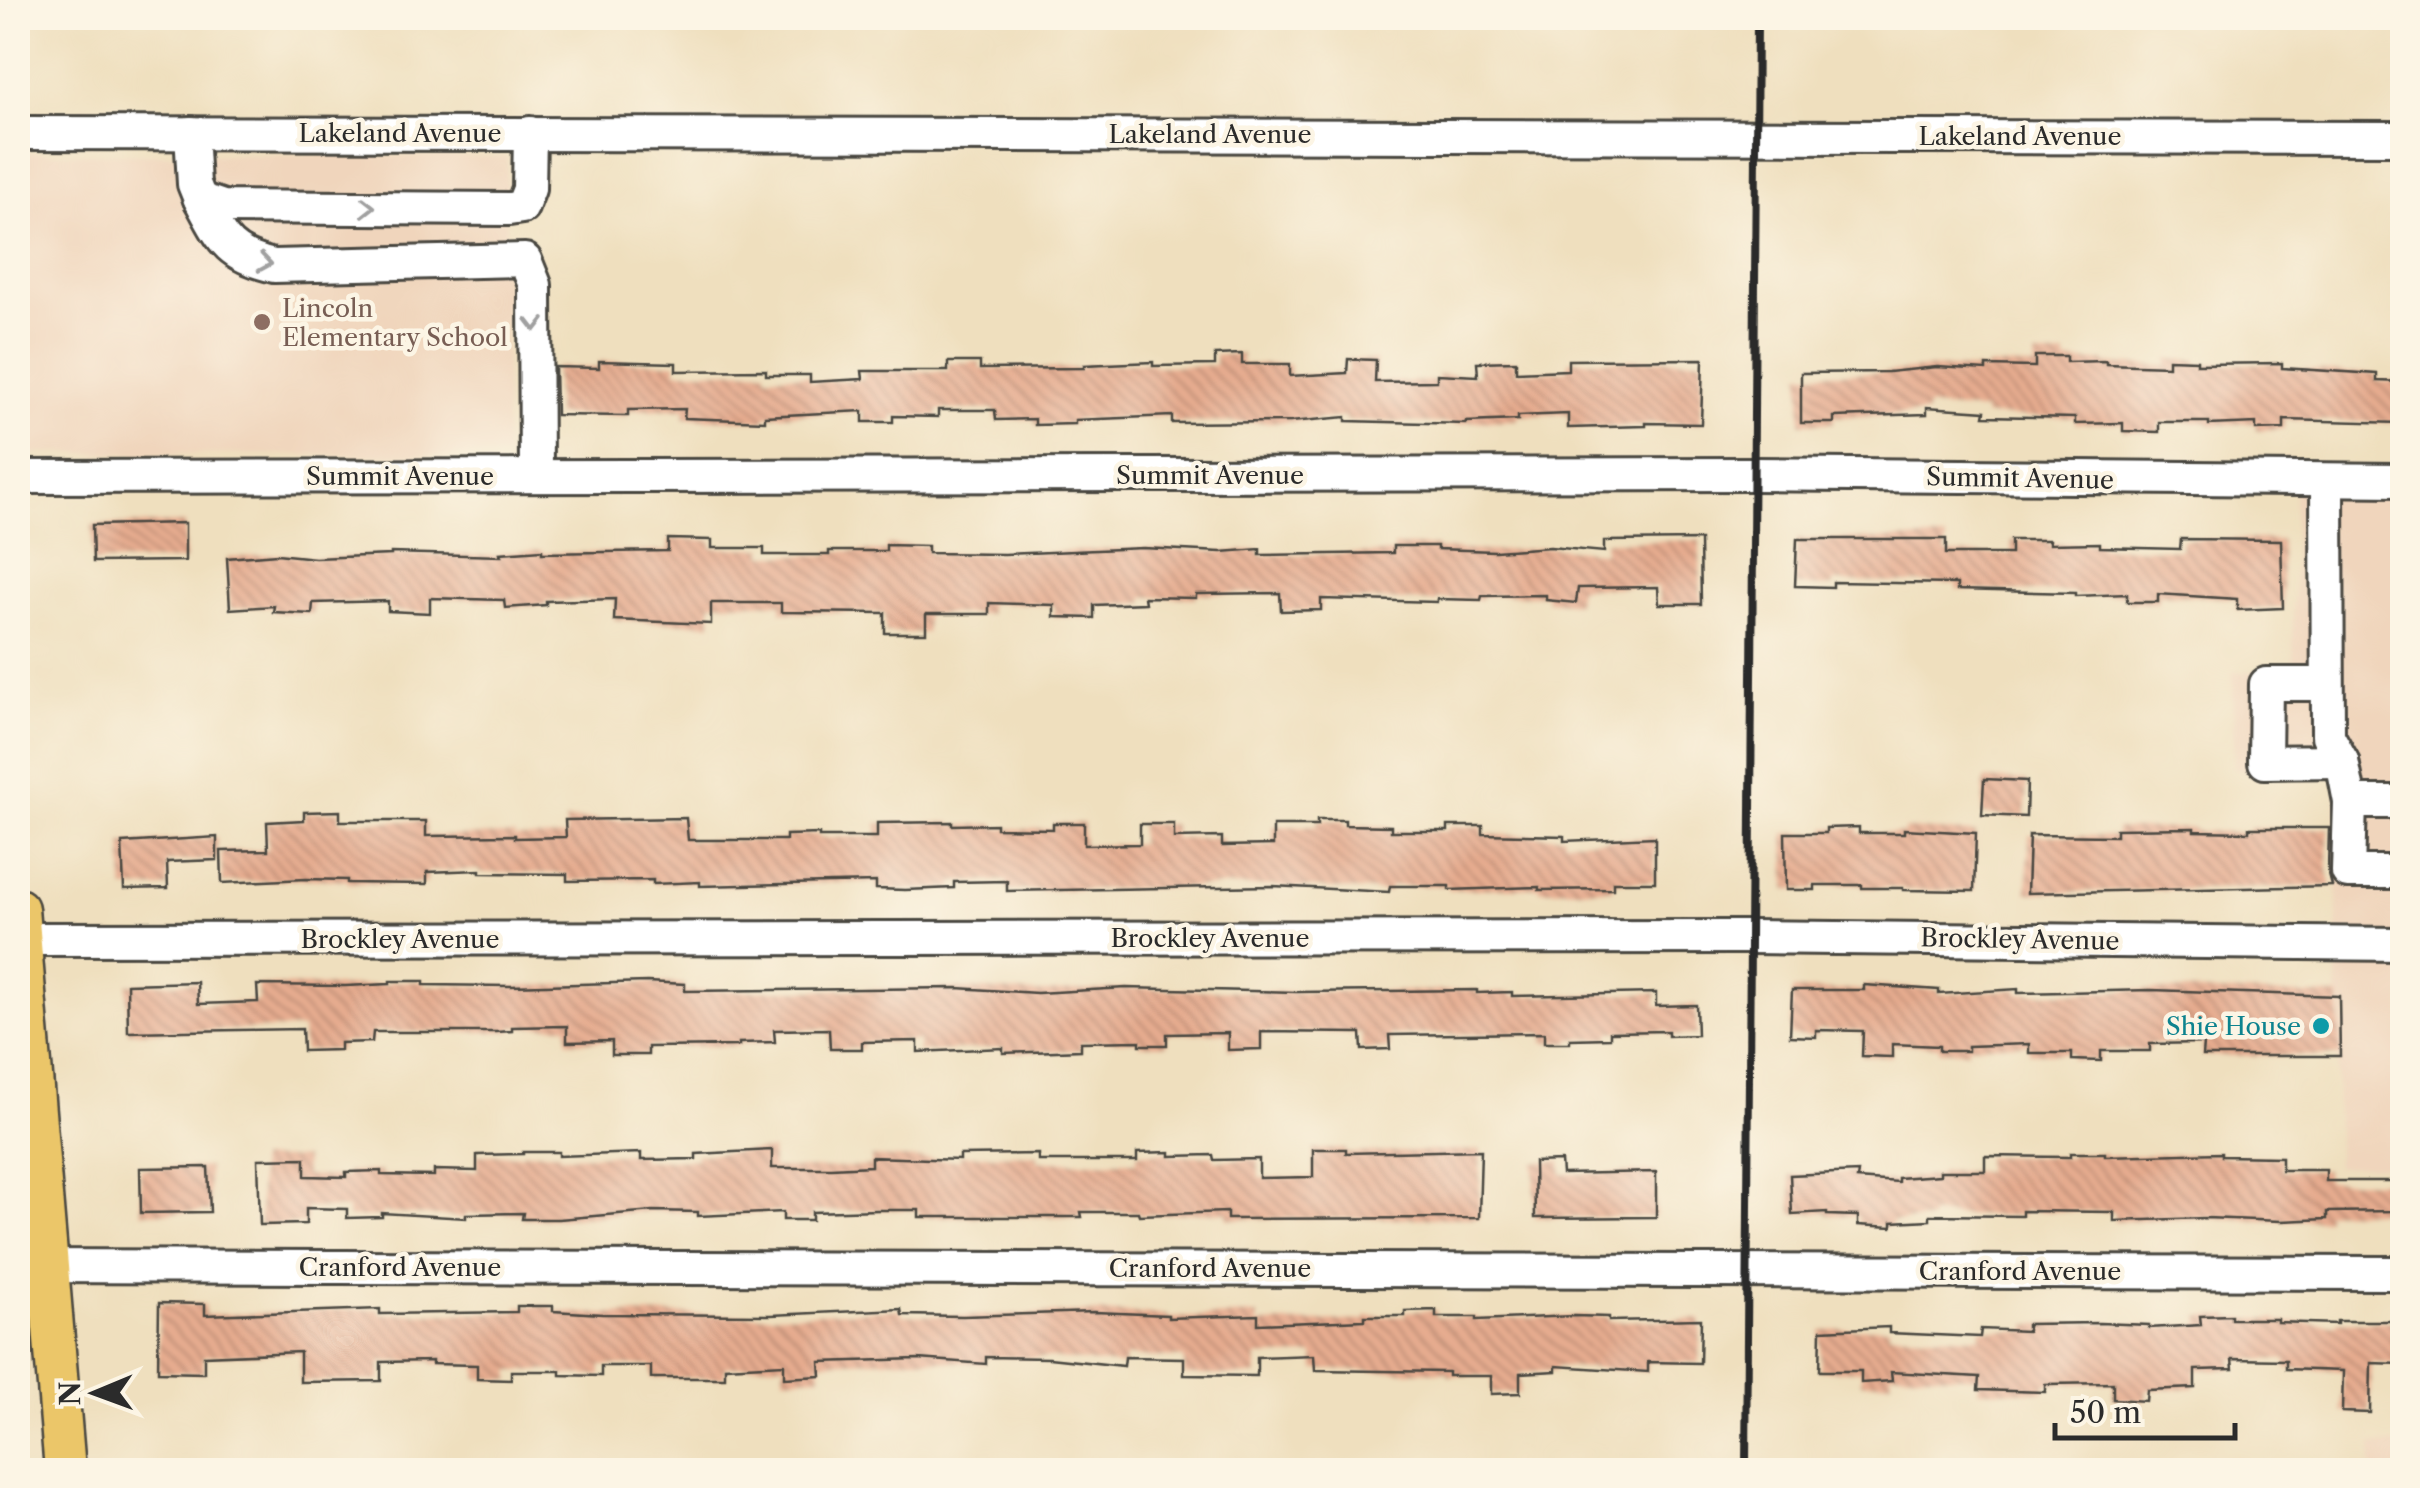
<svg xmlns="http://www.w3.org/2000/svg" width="2420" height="1488" font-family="'Libre Caslon Text',serif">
  <defs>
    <pattern id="building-back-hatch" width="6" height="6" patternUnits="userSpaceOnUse" patternTransform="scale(2.5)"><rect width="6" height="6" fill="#e6ac8f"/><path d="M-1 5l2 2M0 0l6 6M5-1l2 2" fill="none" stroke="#bb8c75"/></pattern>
  </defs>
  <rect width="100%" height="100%" fill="#fcf5e5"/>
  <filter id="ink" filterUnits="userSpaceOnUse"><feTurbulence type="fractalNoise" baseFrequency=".01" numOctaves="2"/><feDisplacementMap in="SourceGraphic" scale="20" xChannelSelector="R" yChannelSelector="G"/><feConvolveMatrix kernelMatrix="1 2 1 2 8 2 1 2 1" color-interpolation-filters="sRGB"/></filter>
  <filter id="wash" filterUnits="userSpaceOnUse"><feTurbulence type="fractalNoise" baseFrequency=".0048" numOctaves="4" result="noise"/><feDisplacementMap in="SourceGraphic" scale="40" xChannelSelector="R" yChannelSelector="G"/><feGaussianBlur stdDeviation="2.25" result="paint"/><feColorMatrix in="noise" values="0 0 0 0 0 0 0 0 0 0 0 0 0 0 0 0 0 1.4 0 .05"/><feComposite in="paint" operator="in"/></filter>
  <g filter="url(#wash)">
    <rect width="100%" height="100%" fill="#efdfbe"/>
    <g fill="#f0d5bc">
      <path d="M18 153 507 157 505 456 18 453Z"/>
      <path d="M2294 475H2402V1166L2337 1167V770L2234 769 2233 672 2293 670Z"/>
      <path d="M2372 1444 2402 1445V1470H2371Z"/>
    </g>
    <g id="blocks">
      <g fill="url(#building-back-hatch)">
        <path d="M1242 354V364H1290V376L1347 373 1348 359 1376 360 1375 382 1437 381V374L1478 376 1477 362 1516 361V372L1568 370V360L1703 359 1701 424 1646 423V426L1568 428V414L1518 416V420L1466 422V424L1346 421V417L1290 422 1172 423V416L1075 420V424L1035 425V419L996 420 995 410H938V417L893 416V422H863V411L765 416V421L684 418 685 409 628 410V416L556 415 555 367 599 368V361L676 363V371L766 370V375H810V382L863 379 862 371H948V362H980V369L1084 368V365L1153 362V366L1215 365V355Z"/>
        <path d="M2035 356H2066V362L2106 361V364L2168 366V359L2197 360V364L2282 363V368L2377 374V381L2402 382V423L2284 420V429L2256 430V423L2209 425V422H2159V432L2123 431V423L2075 424V418L1984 416 1985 411 1927 407V414L1834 417V423H1801V373L1888 372 1937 367 1986 370V366L2035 367Z"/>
        <path d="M185 523V561L93 562 92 525Z"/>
        <path d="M668 539 712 540V548H764V555H829V551H886V545L928 546V553L1004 554 1143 548 1221 552 1260 549V555L1393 553V546H1437V549L1495 551 1550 547 1604 552V541L1700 540 1701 604H1659L1658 587 1578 588 1576 603 1546 600V595L1482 596 1481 600 1437 599V602L1321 599V610L1281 611 1280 593 1196 594V598L1144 597 1145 603 1094 605V618L1054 617V605L989 603V614H926V633H885V613L781 612V603H711V624L614 620 615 599 546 601V605L505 608 504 600 430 598V613L388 611V601L313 603 312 614 273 612 274 606 230 609 227 558 277 554 315 558 391 555V553L501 556 500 553 542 550V553L668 551Z"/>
        <path d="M1797 539H1946V554H2011V540H2049V544L2100 543V547L2180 549 2181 539 2281 540 2283 608 2237 610V599L2158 594V602H2127V594L2075 596V593L1957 590V584L1833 582V587L1795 586Z"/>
        <path d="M1984 779 2027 781 2026 817 1982 815Z"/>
        <path d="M340 811V821H426V836L515 835V838L566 837 565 820 686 818 688 840H786V835L819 834V837H877V823L952 822V825L996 824V828L1053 829V823H1084V845L1140 844V824H1174V838L1222 837V846L1273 845V826H1317V820H1345V825L1391 826V831H1448V826H1483V834L1564 836V841L1655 837V882H1613V889L1539 890V887L1449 890V886H1390L1389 892 1273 886 1007 891V881L954 882V888L905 890 876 889V882L700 886V882L653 884V880L567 881V874L480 873V870L427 872V884L347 883V880L306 879 222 883 221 851 268 850 267 822 304 820V812Z"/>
        <path d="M1859 827V833H1904V829L1976 833 1974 891 1903 890V888H1862V885H1815V890H1786L1785 833H1826V828Z"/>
        <path d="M2194 828V831L2249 832V828H2329L2328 871 2332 886 2027 893 2029 835 2116 836V829Z"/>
        <path d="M217 837V860L167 862 168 888 124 889 122 843Z"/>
        <path d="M390 981H424V985L511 986 647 982 685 984V991L957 988 1037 993 1126 988 1297 992 1477 990V993L1512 992V996L1656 993V1006L1696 1005 1697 1035 1668 1036V1031L1610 1032V1038L1570 1039V1043H1544V1033L1389 1035 1390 1049 1362 1050 1361 1033 1261 1032V1049L1228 1050V1033L1167 1034V1045H1140V1041L1081 1042V1050L1003 1053V1048L918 1052V1041L862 1042V1049H830L829 1029 774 1030 775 1042 739 1043V1046L648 1047V1055H612V1041L567 1042V1026L512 1027V1031L496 1032H373L372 1042 340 1043V1050L303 1051 302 1029 128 1032 127 984 197 982 198 1004 258 1002 257 985 345 986 390 984Z"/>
        <path d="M1864 985 1939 990V994L2018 989V993L2151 990 2339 996 2340 1056H2202L2203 1043 2150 1044V1051H2101V1061L2072 1060V1053H2029V1044L1968 1046V1051H1939V1046L1892 1044V1057L1862 1056 1863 1031 1816 1030V1037L1790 1036 1792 990H1864Z"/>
        <path d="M1313 1149H1346V1153L1481 1150 1479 1218 1227 1219V1212L1139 1215 1138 1212H1081L1082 1217H919V1210H878L812 1212V1220H783V1212L698 1216V1212L653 1211 559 1219H522L523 1213 466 1214V1218L382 1213V1217L347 1218V1209L306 1208V1224L260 1225 258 1159 305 1158V1176L346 1177V1172L381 1171V1175L434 1176V1170L477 1171V1155L523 1154V1152H559V1156L641 1153V1160L696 1159V1154L772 1150V1168H831L871 1166V1157L960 1160V1155L1038 1154V1161H1137V1153L1170 1152V1156L1213 1155 1214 1160 1259 1159V1178L1313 1177Z"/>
        <path d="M2070 1153H2105V1156L2221 1153V1156L2282 1157V1170H2326V1181H2395V1211L2327 1212V1219L2281 1221 2206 1218 2114 1221V1212L2022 1211V1216L1930 1215V1220L1892 1222V1227L1858 1225V1216L1827 1215V1212L1792 1214 1790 1175 1858 1172 1857 1179 1898 1182V1178L1940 1175V1171H1985V1156L2070 1157Z"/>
        <path d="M1561 1161 1562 1174 1656 1172V1217L1535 1218 1534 1162Z"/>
        <path d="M208 1167 210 1212 141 1213 140 1168Z"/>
        <path d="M159 1303 205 1304V1315L380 1309V1314L517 1312V1306H553V1311L602 1314 771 1315 901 1309 902 1315 963 1316 1094 1312 1168 1315V1318L1258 1315V1324L1365 1320V1316H1405V1311L1436 1310V1317H1477V1320L1574 1316 1609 1317V1321L1701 1319 1700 1363 1648 1362V1372L1556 1366V1371L1520 1373V1393L1491 1394V1376H1448V1372L1315 1370 1314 1355 1257 1357V1376L1184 1375V1358L1125 1357 1124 1366 1049 1358 986 1357V1364L918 1359 820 1362 821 1376 784 1378V1364L725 1367V1378H651V1366H601V1376L560 1375V1371H511V1380L477 1379V1365L432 1364V1361L381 1362V1381L300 1382V1352L204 1356V1373L158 1372Z"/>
        <path d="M2231 1315V1319H2277V1322L2337 1324V1321H2402V1364L2371 1363 2370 1413 2342 1412 2343 1371 2286 1369V1360L2232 1359 2233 1369 2195 1370V1388L2147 1390 2146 1401 2113 1399V1383L2045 1384V1392L1978 1390 1979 1377 1891 1372 1892 1381 1861 1383V1371H1820L1821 1330 1889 1327V1333L1980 1337 1981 1329 2027 1331V1324L2099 1323 2149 1325V1328L2201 1325 2200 1316Z"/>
      </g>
    </g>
  </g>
  <g filter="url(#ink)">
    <use href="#blocks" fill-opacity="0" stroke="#484641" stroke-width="2.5"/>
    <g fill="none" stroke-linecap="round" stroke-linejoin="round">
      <defs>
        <g id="minor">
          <path d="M18 133 2402 138"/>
          <path d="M191 133 194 184 200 199 223 207 509 209 522 207 529 189 530 133"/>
          <path d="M200 199C222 240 227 255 274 266L525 260 535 285 536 476"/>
          <path d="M18 477 1753 474 2402 480"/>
          <path d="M2327 481 2328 736 2342 761 2350 802H2402"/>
          <path d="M2327 684H2266L2265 762 2342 761"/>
          <path d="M2350 802 2348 872H2402"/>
          <path d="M18 939 1750 937 2402 944"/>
          <path d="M18 1266 2402 1273"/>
        </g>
        <path id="major" d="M18 909 65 1470"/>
      </defs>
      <use href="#minor" stroke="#484641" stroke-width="38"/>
      <use href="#major" stroke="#484641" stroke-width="45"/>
      <use href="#minor" stroke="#fff" stroke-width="32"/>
      <use href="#major" stroke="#ebc669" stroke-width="40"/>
      <path stroke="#2b2b2b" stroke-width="8" d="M1746 1470 1757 18"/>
    </g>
    <defs><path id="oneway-chevron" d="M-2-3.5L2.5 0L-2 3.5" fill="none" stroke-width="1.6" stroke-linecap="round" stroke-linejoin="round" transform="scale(2.5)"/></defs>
    <g stroke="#a0a0a0">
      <use href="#oneway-chevron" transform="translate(368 207)"/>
      <use href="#oneway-chevron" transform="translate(265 263) rotate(9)"/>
      <use href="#oneway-chevron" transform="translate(535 324) rotate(90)"/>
    </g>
  </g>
  <circle fill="#8d6e63" stroke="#fcf5e5" stroke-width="4" cx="262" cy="322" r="10"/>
  <circle fill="#0f9aa8" stroke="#fcf5e5" stroke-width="4" cx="2321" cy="1026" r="10"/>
  <g text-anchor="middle" stroke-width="9" stroke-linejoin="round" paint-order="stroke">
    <g font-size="25" fill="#2b2b2b" stroke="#fcf5e5">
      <text x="400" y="142">Lakeland Avenue</text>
      <text x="1210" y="143">Lakeland Avenue</text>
      <text x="2020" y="145">Lakeland Avenue</text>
      <text x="1210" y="484">Summit Avenue</text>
      <text x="400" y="485">Summit Avenue</text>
      <text transform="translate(2020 478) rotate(1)" y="9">Summit Avenue</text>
      <text x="1210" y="947">Brockley Avenue</text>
      <text x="400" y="948">Brockley Avenue</text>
      <text transform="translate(2020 939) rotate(1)" y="9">Brockley Avenue</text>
      <text x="400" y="1276">Cranford Avenue</text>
      <text x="1210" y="1277">Cranford Avenue</text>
      <text x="2020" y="1280">Cranford Avenue</text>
    </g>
    <g font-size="25" fill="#785e54" stroke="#fcf5e5" text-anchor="start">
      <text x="282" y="317">Lincoln<tspan x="282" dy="29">Elementary School</tspan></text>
    </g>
    <g font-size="25" fill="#0d838f" stroke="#fcf5e5" text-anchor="end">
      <text x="2301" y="1035">Shie House</text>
    </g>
  </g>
  <rect width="2420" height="1488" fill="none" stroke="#fcf5e5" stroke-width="60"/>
  <g transform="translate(95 1393) rotate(269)" stroke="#fcf5e5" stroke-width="8" paint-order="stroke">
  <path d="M0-8L18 38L0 25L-18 38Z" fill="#2b2b2b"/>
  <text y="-15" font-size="28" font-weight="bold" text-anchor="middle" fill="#2b2b2b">N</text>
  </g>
  <path d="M2055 1423v15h180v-15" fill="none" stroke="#2b2b2b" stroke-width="5"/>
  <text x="2070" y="1423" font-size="30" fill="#2b2b2b" stroke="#fcf5e5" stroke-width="8" paint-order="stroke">50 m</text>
</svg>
